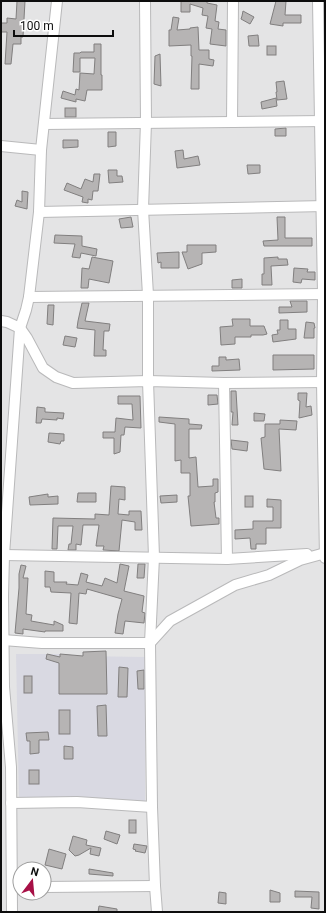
<svg xmlns="http://www.w3.org/2000/svg" width="326" height="913" font-family="Roboto,sans-serif">
  <rect width="100%" height="100%" fill="#e4e4e5"/>
  <path fill="#d9d9e2" d="M16 654H60L79 656 145 657V812L77 802 19 800Z"/>
  <g fill="#b6b4b4" stroke="#817f7f">
    <path d="M17 1H25L23 37H21V44H13L11 64H5L7 32H1V23H7V18L16 19Z"/>
    <path d="M181 1H207V3L217 5 215 21 219 22 218 29 226 30V46L210 44 212 29 206 28 208 16 202 15 203 8 190 4V12H181Z"/>
    <path d="M276 1H286L285 15H301V23H283V26L270 24Z"/>
    <path d="M243 11 254 17 250 24 241 19 242 16Z"/>
    <path d="M173 17 179 18 177 30 190 29V28L198 27 199 50H209V59L214 60 213 66 199 64V89H191L192 56H191V45L169 46V30H171Z"/>
    <path d="M258 35 259 46H249L248 36Z"/>
    <path d="M94 44H101V75H102V90H87L85 101 76 99V102L61 98 63 91 75 95 76 89 79 90 80 73 94 74 95 58H80V72H73L74 53H80L81 52H94Z"/>
    <rect x="267" y="46" width="9" height="9"/>
    <path d="M160 54 161 86 154 84 155 56Z"/>
    <path d="M284 81 287 99 277 100 276 92H277L276 82Z"/>
    <path d="M276 98 277 106 262 109 261 102Z"/>
    <rect x="65" y="108" width="11" height="9"/>
    <path d="M286 128V136H275V129Z"/>
    <path d="M108 132H116V146L108 147Z"/>
    <path d="M63 140H78V147L63 148Z"/>
    <path d="M183 150 184 159 198 156 200 165 177 168 175 151Z"/>
    <path d="M247 165H260V173L248 174Z"/>
    <path d="M108 170H117V176H122L123 182 109 183Z"/>
    <path d="M94 174H100L98 191H93L92 200 88 199V203L82 202 83 197 64 190 67 183 81 189 85 179 93 182Z"/>
    <path d="M22 191 28 192 27 209 15 206 17 200 22 202Z"/>
    <path d="M131 217 133 227 121 228 119 219Z"/>
    <path d="M277 217H285V238H312V246H264L263 241 278 240Z"/>
    <path d="M55 235 82 236V246L97 249 96 256 81 253 80 258 72 257 75 244 54 243Z"/>
    <path d="M187 245H216V252L202 253V264L188 269 182 252H187Z"/>
    <path d="M179 252V268H161V262L158 263 157 253Z"/>
    <path d="M92 257 113 261 109 283 89 279 88 288H81L82 268 89 269Z"/>
    <path d="M278 257V259H287L288 265 271 266 272 285H262V274H264V258Z"/>
    <path d="M294 268 308 269 307 272H315V280L302 279 301 283 293 282Z"/>
    <path d="M242 279V288H232V280Z"/>
    <path d="M290 301H307V312L279 313V307H292Z"/>
    <path d="M82 303H89L85 321 110 324 109 331H104L103 350H106V356H94L95 330 77 328 78 321Z"/>
    <path d="M48 305H54L53 325 47 324Z"/>
    <path d="M232 319H250V326H264L267 334 263 335H251V337H235V344L221 345 220 327 233 326Z"/>
    <path d="M280 320H288V329H296V339L273 342 272 335 278 334 277 330H280Z"/>
    <path d="M306 322 314 323 315 328H314V338H304Z"/>
    <path d="M65 336 77 338 75 347 63 345Z"/>
    <path d="M273 355H314V369L273 370Z"/>
    <path d="M219 357H226V360L239 359 240 370 212 371V366H219Z"/>
    <path d="M231 391H236L238 425H232L233 412H231Z"/>
    <path d="M298 393H307L306 407 311 406 312 415 299 418 300 401 298 400Z"/>
    <path d="M208 395H217L218 404 208 405Z"/>
    <path d="M118 396H140L141 428 125 427 124 435H121L120 452 114 454V438H103V432H115L116 418 133 420 132 404H118Z"/>
    <path d="M37 407 45 408V412L64 413 63 419 57 418V420L42 419 41 423H36Z"/>
    <path d="M254 413 265 414 264 421H254Z"/>
    <path d="M159 417 189 419V424L202 425 201 429H189V458L196 457 198 487 213 486V479H218V492L215 493V502H214L216 518H219V524L191 526 188 496H190V473H181V460L175 461V424L159 422Z"/>
    <path d="M280 420 297 421 296 430 279 429 281 471 264 469 261 438 265 437V424H280Z"/>
    <path d="M49 433 64 434V441H61L60 444 48 442Z"/>
    <path d="M231 440 248 442 247 451 232 449Z"/>
    <path d="M111 486 125 487V500L119 499 118 514 129 515V511H141L142 530H135V522L122 520 119 551 103 550 104 546H96L99 525H83L81 545 76 544V550H68L69 544H71L73 526H58L57 549H52L53 518 95 519V514L109 515Z"/>
    <path d="M78 493H96V502H77Z"/>
    <path d="M48 494V497L58 496V504L30 505 29 497Z"/>
    <path d="M177 495V502L161 503 160 496Z"/>
    <rect x="245" y="496" width="8" height="11"/>
    <path d="M267 499 281 500V528H266V544H256V549H251L250 538 235 539V530L253 529V521H273V507H267Z"/>
    <path d="M120 564 129 566 124 591 144 596 142 612 145 613 144 623 125 621 123 634 115 633 118 614 122 599 87 589 86 594 79 593 77 624 69 623 71 593 51 592 50 587H45V571L54 572V582H67L66 584 78 585 81 573 88 575 86 582 102 586 105 578 117 583Z"/>
    <path d="M138 564H145L144 578H137Z"/>
    <path d="M21 565 26 566 23 578H28L26 614 32 615 31 621 54 625V621L63 625V631H45V632L23 629V634L15 633 19 588V574Z"/>
    <path d="M106 651 107 694H59V663L46 659 47 654 60 657V654L83 656V652Z"/>
    <path d="M119 667 128 668 127 697H118Z"/>
    <path d="M144 670V689H138L137 671Z"/>
    <rect x="24" y="676" width="8" height="17"/>
    <path d="M106 705 107 736H98L97 706Z"/>
    <rect x="59" y="710" width="11" height="24"/>
    <path d="M48 732 49 740H39V753L30 754V741H27L26 733Z"/>
    <path d="M64 746 73 747V759H64Z"/>
    <rect x="29" y="770" width="10" height="14"/>
    <rect x="129" y="820" width="7" height="13"/>
    <path d="M106 831 120 835 117 844 104 839Z"/>
    <path d="M73 836 87 840 86 845 101 848 99 856 90 854 91 848 79 855 75 856 69 850Z"/>
    <path d="M134 844 147 846 145 853 135 851 136 850 133 849Z"/>
    <path d="M49 849 66 854 62 869 45 865Z"/>
    <path d="M89 869 113 873V876L89 874Z"/>
    <path d="M270 890 280 893V902H270Z"/>
    <path d="M295 891 319 892V909L311 908 312 897H295Z"/>
    <path d="M219 892 226 893V904L218 903Z"/>
    <path d="M99 906 117 909V912H98Z"/>
  </g>
  <g fill="none" stroke-linecap="round" stroke-linejoin="round">
    <defs>
      <g id="minor">
        <path d="M145 1 146 122 143 209 148 295V381L154 557 150 643 152 807 155 886 157 912"/>
        <path d="M318 1 320 121 323 294 322 382 325 558"/>
        <path d="M232 122 233 1"/>
        <path d="M44 124 325 121"/>
        <path d="M1 146 41 150"/>
        <path d="M39 212 325 206"/>
        <path d="M29 297 325 294"/>
        <path d="M1 321 7 322 20 328 27 338 43 368 56 377 73 383 148 381 224 383 325 382"/>
        <path d="M224 383 227 559"/>
        <path d="M4 555 227 559 307 554"/>
        <path d="M3 640 42 643H150L170 621 235 585 269 575 300 560 325 553"/>
        <path d="M11 803 77 802 152 807"/>
        <path d="M44 887 155 886"/>
        <path d="M12 912 11 767 4 687 3 596 4 555 20 328 26 310 29 297 39 212 41 150 57 1"/>
      </g>
    </defs>
    <use href="#minor" stroke="#b9b9ba" stroke-width="12"/>
    <use href="#minor" stroke="#fff" stroke-width="10"/>
  </g>
  <rect width="326" height="913" fill="none" stroke="#0d0d0d" stroke-width="4"/>
  <g transform="translate(32 881) rotate(16)"><circle r="19" fill="#ffffff" stroke="#9e9e9e"/>
  <path d="M0-3L7 15L0 10L-7 15Z" fill="#a71046"/>
  <text y="-6" font-size="11" font-weight="bold" text-anchor="middle" fill="#0d0d0d">N</text>
  </g>
  <path d="M14 30v6h99v-6" fill="none" stroke="#0d0d0d" stroke-width="2"/>
  <text x="20" y="30" font-size="12" fill="#0d0d0d" stroke="#ffffff" stroke-width="3" paint-order="stroke">100 m</text>
</svg>
